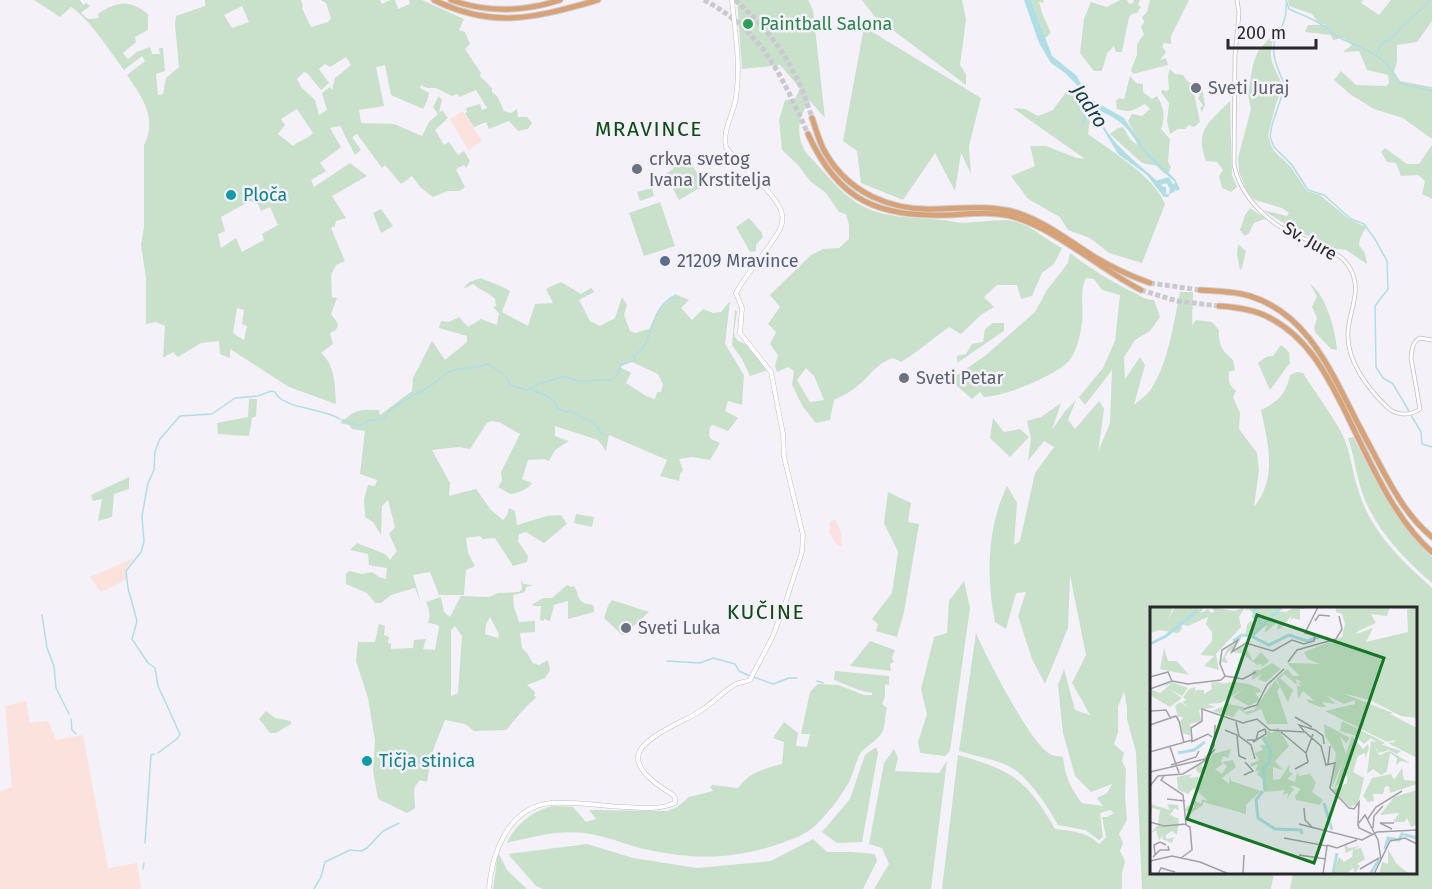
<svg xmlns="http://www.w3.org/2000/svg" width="1432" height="889" font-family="'Fira Sans',sans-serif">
  <rect width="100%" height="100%" fill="#f4f1f9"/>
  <g fill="#fce2dc">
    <path d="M463 111 482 141 468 150 450 119Z"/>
    <path d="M134 558 126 569 127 579 101 592 90 577Z"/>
    <path d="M26 701 30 723 48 721 56 740 83 735 108 868 137 863 141 889H0V791L12 787 5 706Z"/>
  </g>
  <path fill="#fde1e1" d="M835 519 841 532 842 547 836 544 829 533 830 522Z"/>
  <g fill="#c9e1cb" fill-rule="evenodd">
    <path d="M34 0H80L83 5 86 3 90 6 81 13 88 19 99 18 98 14C118 0 130 0 148 14V30L135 37 136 42 123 53 128 59 137 52 150 47 152 54H160L159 48H163L165 71 156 74 158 95 163 94 166 78 179 67 175 25 176 16 205 6V0H301L303 6 302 8 311 27 328 22 331 18 326 3 321 0H380L382 4 390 0H395L398 9 410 4 409 0H422L464 19 459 30 465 32 470 44 465 49 481 73 480 76 492 88V92L497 96 504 111 511 113 517 109 518 117H527L532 123 528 129 518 131 509 121 489 129 486 122 474 127 465 113 467 112 466 108 480 104 482 110 487 108 476 90 459 97 457 94 452 96 436 88H427L421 85 420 88 429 93 427 101 423 109 391 95 385 65 376 67 384 106 359 110 361 123 394 124 422 136 429 122 438 114 433 107 438 97 442 99 439 113 442 110 448 118 435 130 444 145 449 142 458 155 464 151 470 161 466 168 464 165 456 169 465 187 460 191H448L433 197 421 188 412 176 401 184 385 165 382 168 357 134 352 137 361 150 355 155 340 126 330 128 341 147 320 163 326 171 311 180 314 187 350 163 367 176 332 196 346 218 336 221 335 226 331 228 345 261 336 265 331 275 332 297 337 298 331 314 338 324 336 330 330 333 333 344 321 353C335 365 335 385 336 404L289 387 230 349V358L220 354 219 341 201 343 178 357 173 352 163 358 165 326 156 322 146 324V278L141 245 144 227V145C158 119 142 97 127 75L145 61 142 56 124 70C111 53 89 18 71 7L60 17ZM242 6 249 22 232 28 224 15ZM346 57 351 65 335 78 332 90 330 87 322 93 327 110 319 115 315 100 302 88 297 79 304 72 307 73 321 90 329 83 319 69 325 64 330 67ZM297 109 313 133C306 140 300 140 293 146L278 134 285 125 281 119ZM250 201 258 204 261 211 270 207 278 225 262 234 264 240 242 252 236 238 221 248 218 234 225 231 221 217ZM237 308 244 310 242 324 247 326 244 340 233 333Z"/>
    <path d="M737 0H808L813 10 825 118 810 101C796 118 795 142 811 158 826 174 839 191 857 203 883 219 913 217 942 220 949 220 957 223 964 223 978 222 992 220 1006 220 1028 221 1044 239 1062 248L1054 264 1042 273 1032 296 1021 299 1017 285H997L984 297 994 307 981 315 961 334 949 327C932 339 918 352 901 362L893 358C876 363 870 377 855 388 849 393 841 396 834 400L830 420 816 423 803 407 792 385 794 371 788 367 777 372 775 366 778 355 770 344 776 332 768 324 780 307 770 295 811 255 823 249 839 248 849 239V225L846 214 839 212 826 193 810 181 798 165 782 150 779 120 785 100 795 99 800 88 780 65 742 69ZM806 368 814 376 824 400 810 402 797 380Z"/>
    <path d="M862 0H962L966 20 960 65 966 74V85L874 16Z"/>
    <path d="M1031 0H1043L1044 3 1039 2 1042 13 1051 33 1045 38Z"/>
    <path d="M1120 0H1127L1129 4 1133 3 1134 0H1140L1138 5 1141 7 1137 13 1132 14 1129 17 1122 52H1116L1114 46 1107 53 1102 71H1094L1080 53 1084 19 1091 2 1107 7Z"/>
    <path d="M1150 0H1189L1171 36V44L1164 43 1162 46 1166 52 1160 60 1166 58 1168 65 1133 74 1131 70 1137 55V44L1144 34 1141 27 1144 22 1142 17 1147 12Z"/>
    <path d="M1288 0H1363L1361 3 1379 15 1391 0H1432V21L1417 42 1397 45V61L1394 72 1400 81 1432 87V139L1403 118 1374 109 1350 94 1334 80 1341 71 1356 85 1386 86 1389 83 1388 75 1367 70 1359 51 1343 52 1352 45 1344 38 1333 40 1331 35 1305 32 1308 25H1326L1318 22 1312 14 1289 6Z"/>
    <path d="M864 27 981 98 969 146 971 174 961 153 955 191 935 153 903 200 861 183 857 151 843 141Z"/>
    <path d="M1276 31C1266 60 1272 61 1283 86L1275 107 1268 136 1273 150 1291 167 1307 191 1320 195 1349 219 1366 227 1360 239 1359 245 1365 253 1367 264 1346 250 1330 248 1314 238 1298 232 1263 210 1287 216 1289 213 1282 208 1255 200 1248 194 1239 172 1238 158 1251 109 1248 95 1253 64 1258 51Z"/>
    <path d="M1170 69 1175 74 1183 75 1187 81 1193 84V90H1197L1202 86 1205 105 1202 112 1200 108 1203 106 1198 98 1200 95 1194 93 1200 122 1194 127 1189 125 1185 129H1178L1170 134 1167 121 1169 103 1161 92 1162 90 1167 91 1169 89 1168 76Z"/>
    <path d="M1130 76 1136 83 1143 84V92L1152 99 1157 96C1164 108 1166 117 1161 129L1170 139 1168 162 1171 167 1169 172 1164 173 1157 166 1142 163 1110 134 1118 128 1123 127 1130 139 1137 145 1133 131 1128 121 1132 114 1142 116 1150 109 1145 104C1131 111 1133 113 1117 109L1116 101 1119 98 1124 99Z"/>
    <path d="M1069 88 1080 90 1091 110 1088 134C1112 152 1154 176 1165 204L1142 263 1109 253 1090 238 1068 230 1060 217 1028 199 1011 176 1035 166 1030 146H1046L1077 158 1085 159 1013 108 1025 109 1038 116 1053 110Z"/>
    <path d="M1230 101 1232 175 1237 187 1231 192 1222 188 1219 176 1223 170 1217 162 1206 161C1194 129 1210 122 1230 101Z"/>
    <path d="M1432 145V199L1422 194 1425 181 1418 175 1401 176 1396 163 1387 162 1381 152 1385 148 1407 164H1419Z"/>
    <path d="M684 153 705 185 679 200 665 174 673 169Z"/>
    <path d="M652 188 654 196 640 201 637 192Z"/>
    <path d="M660 202 675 246 644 256 629 213Z"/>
    <path d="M1250 208 1268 220 1264 219 1254 223 1249 233 1245 236 1240 230 1245 215Z"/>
    <path d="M381 209 393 226 381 233 373 213Z"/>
    <path d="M749 218 762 233 763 237 756 245V251L750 252 736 227Z"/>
    <path d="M1238 244 1246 251 1242 268 1240 270 1237 254Z"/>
    <path d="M1070 253C1090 268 1110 281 1133 292 1142 296 1143 300 1154 300L1160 317 1150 331 1135 340 1124 357 1125 379 1140 357 1145 365 1134 405C1140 400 1147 395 1151 389 1168 364 1174 322 1180 292H1193L1192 325 1196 320 1212 322 1219 330C1218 344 1222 351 1233 360L1235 370 1229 372C1228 381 1229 385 1236 391L1233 397 1240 413 1239 429 1257 453 1259 470 1254 507C1278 477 1268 444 1261 410 1278 402 1286 394 1290 375L1297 372 1303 373C1316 394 1332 414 1343 436 1351 453 1352 472 1358 489 1370 531 1401 560 1432 588V889H1290L1293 873 1416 872V608H1152V872L1274 873 1271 889H1142L1136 752 1127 719V707L1124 691 1118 707V732L1114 744 1124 753 1122 761 1126 769 1125 795 1127 820 1119 834 1123 843 1120 851 1125 861 1122 873V889H942L958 755C1012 770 1027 780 1055 829 1071 831 1088 832 1099 844L1106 837 1102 817H1107L1114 813 1110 810 1100 813 1103 837 1099 840 1085 830 1058 825C1048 807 1034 786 1018 772 1003 760 977 757 959 751L976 633C986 656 1030 743 1050 754 1053 756 1059 756 1063 757 1065 776 1070 788 1082 803L1103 806 1097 798 1107 793 1112 784 1091 792 1075 776 1063 733 1058 685 1064 669 1075 710 1090 715 1072 683 1086 655 1070 575 1068 628 1045 684 1032 659 1018 616 1026 592 1016 593 1006 629 995 622C986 578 987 527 1007 486L1017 503 1014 545 1020 541 1035 473 1054 447 1044 441 1028 461 1031 438 1027 421 1041 417 1061 403 1052 430 1065 411 1076 400 1068 420 1075 429 1099 401 1104 409 1098 452 1110 423 1112 370 1085 405 1079 397 1103 368 1115 341 1120 295 1102 290 1094 279 1086 278C1079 292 1084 307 1082 323 1080 335 1077 353 1068 362 1052 377 1006 396 984 397L980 392 972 399 950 380 986 355 1035 312 1047 290 1068 263Z"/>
    <path d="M481 278C491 283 501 285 510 291L502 312 528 326 535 304 553 303 546 289 561 282 581 294 591 288 594 292 579 300 590 321 600 326 615 318 622 297 627 305 624 315 630 331 635 333 649 329 659 310 675 294 689 300 681 308 692 320 703 309 713 313 721 312 730 301 725 344 744 375 742 405 728 401 725 411 738 418 728 431 713 425 710 427 709 435 711 439 720 443 710 460 692 457 679 459 683 470 680 474 679 481 660 476 667 460 609 435 606 451 598 440 555 426V436L569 441 555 450 549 461 544 459 528 460 522 479 532 483C529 489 518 493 510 494L498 487 502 481 501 472 520 434 499 422 491 421 487 423 470 449 459 447 432 450 450 483 449 496 476 489 491 510 503 520 507 515 509 508 515 511 517 525 547 516 561 515 567 524 544 543 526 532 519 534 518 541 528 556 527 562 513 566 495 538 483 539 480 536 466 538 468 553 475 566 466 570 464 595H439L430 572 413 575 421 603 415 588 391 595 381 603H375L367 593 346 584V574L349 571 362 574 372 572 379 577 386 579 387 568 369 565 368 554 350 550 357 543 385 554 390 560 397 551 389 534 395 527 388 500 382 506 381 535 373 522 365 517 364 499 368 485 375 486 377 480 360 474 365 431 352 429 349 425 340 423C355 410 360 409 379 410L380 415 412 391 413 378 432 341 445 360 467 342V336L439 328 441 321 449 322 459 317 468 327 481 319 497 325 499 313 493 307 496 306 495 299C488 292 480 290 473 284L463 289 469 282ZM630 361 658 374 663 384 661 392H657L655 399 646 396 626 383 631 373 620 367Z"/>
    <path d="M1310 284C1326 295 1336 331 1337 350L1331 349 1315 332 1314 328 1317 318 1312 307 1317 296Z"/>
    <path d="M735 310 737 311 734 332 735 337 738 341 748 345 768 370 750 376 742 359 732 345Z"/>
    <path d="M993 323H1004V331L957 363V356L966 354 972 344 983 342 985 329Z"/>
    <path d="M1281 345 1289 352 1290 363 1270 390 1258 363 1266 357 1273 356Z"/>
    <path d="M249 399H257L256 416 252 418 249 436 218 434 217 423 248 417Z"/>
    <path d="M993 418 1004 432 1020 429 1029 437 1010 457 990 438Z"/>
    <path d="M1353 437C1375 479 1396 525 1432 557V583C1403 558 1375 529 1362 492 1356 474 1354 455 1348 438Z"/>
    <path d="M129 477V489L114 494 112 517 98 521 102 499 93 501 91 495Z"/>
    <path d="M888 492 911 503 908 522 919 524 904 612 897 637 876 631 878 624 872 619 892 593 898 552 884 523Z"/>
    <path d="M576 514 594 517 592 527 574 523Z"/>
    <path d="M521 579 523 584 534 585 526 587 525 592 513 595 514 607 519 622 535 621V632L520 633 522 648 527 653 533 663 539 665 548 660 550 670 545 678 527 685 535 692 534 696 537 697C532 700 510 724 507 730L474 731 465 724 445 720 432 753 427 782 420 780 414 788 415 808 407 813 378 799 373 771 375 741 368 698 356 661 358 642H375L379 624 385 626 384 635 389 637 388 643 391 644V649L413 648 414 640 426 639 423 649 435 650 439 627 438 625 428 623C431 615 429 609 426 602L441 597 444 612 450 617 461 596 489 597 498 593 519 592 522 589ZM490 617 499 634 498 638 485 634 486 624ZM455 626 462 636 458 693 451 696V630Z"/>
    <path d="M964 581 970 608 950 751 945 756 920 753 918 742 927 714 921 689 934 637 947 633 949 601Z"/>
    <path d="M567 585 571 587 574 586C578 591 577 598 582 602 585 604 590 604 594 606V612L568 619V601L554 605 550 621 546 620 545 618 543 621 540 620 541 606H533V604L543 598H552Z"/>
    <path d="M612 600 649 612 624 635H622L604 618 608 606Z"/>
    <path d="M870 641 895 650 892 658 894 662 890 664 891 671 850 666Z"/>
    <path d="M835 671 889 676V685L885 684V697L882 704 887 708C884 716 886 728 881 734 875 743 863 747 859 756 855 765 853 774 849 782 841 797 828 813 816 825 805 835 793 839 779 844 734 859 696 860 649 850 627 846 607 835 583 833 557 830 532 837 507 843 514 826 531 812 549 807 556 805 566 807 573 807L586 822 596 819 589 810 667 811 677 807 689 797 713 791 710 787 712 785 738 788C749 772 764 769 782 764L784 742 773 738 784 722 798 733 796 746 807 747 810 734H801L810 692 818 684 838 685 864 695H872V693L859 690 834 680Z"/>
    <path d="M266 711 275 718 291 721V724L276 733H270L259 719Z"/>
    <path d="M876 747 878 753 862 842 837 843 822 832 850 799 865 755Z"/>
    <path d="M894 749 898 758 895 771 939 773 947 761 931 889H874L889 864 882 848 869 844 884 763Z"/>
    <path d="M813 839 827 852H852L875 854 877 861 863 889H543L536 886 508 854 587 844 633 858 697 868 771 861Z"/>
    <path d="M498 852 507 870 527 889H493Z"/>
  </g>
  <path fill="#b0dee5" d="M1024 0H1031L1052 56 1076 75 1089 98 1124 118 1145 150 1175 179 1180 189 1176 191 1175 189 1174 192 1169 194 1171 182 1173 185 1175 182C1164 172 1153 163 1144 152 1128 130 1126 122 1100 111 1099 138 1147 169 1163 187H1166V194H1170L1168 197H1164L1147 175 1118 154 1092 110 1087 115 1081 129 1086 100 1076 84 1065 73 1051 63 1039 43Z"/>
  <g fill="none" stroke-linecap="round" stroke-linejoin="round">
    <g stroke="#b0dee5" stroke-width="1.5">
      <path d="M1286 0 1289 9C1299 14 1310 17 1319 23 1327 28 1334 35 1342 39 1369 52 1384 53 1399 83L1432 91"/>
      <path d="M1286 4C1287 18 1283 24 1277 36 1268 52 1279 71 1285 86L1272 125 1270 137 1274 147 1292 165 1308 190 1324 195 1351 219 1364 224 1375 239 1387 261 1388 289 1375 306 1376 367 1383 378 1393 384 1409 411"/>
      <path d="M1378 51 1382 43C1392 39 1394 36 1401 28 1410 17 1421 14 1429 0"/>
      <path d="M532 390C542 394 554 396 557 408L566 412 572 411 586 420 594 422 601 433 606 435"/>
      <path d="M1411 415 1421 432 1422 444 1432 447"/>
      <path d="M342 420 360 426 368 421 383 419C396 401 415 396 432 385 438 381 445 373 451 371 463 367 476 369 488 364L504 375 511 385 526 390 531 389 540 383 566 376 577 381 611 380 617 376 621 365 633 361 635 358 633 356C656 344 646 314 672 297L678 298"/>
      <path d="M42 615 47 648 54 666 56 688 69 714"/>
      <path d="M667 661 700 663 713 658 735 664 739 671 750 676"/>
      <path d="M754 677 773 684 789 678H797"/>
      <path d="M817 681 823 683"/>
      <path d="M71 719 72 730 76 734"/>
      <path d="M158 753 178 738 180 734 158 686 155 668 148 663 132 639 137 621 128 588 126 571 141 552 144 542 142 516 148 483 154 470 155 451 160 439 180 416 212 414 235 398 258 396 271 391 275 392C282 409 324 408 340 419"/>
      <path d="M145 843 151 755 154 754"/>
      <path d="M143 869 144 863"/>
      <path d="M314 889 321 877 325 862 350 850 361 851 367 848 383 831 399 823"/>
    </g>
    <path stroke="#b0dee5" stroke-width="5" d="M1158 183 1168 180 1171 186"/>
    <g stroke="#cbc9d0" stroke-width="5" stroke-dasharray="5 2.5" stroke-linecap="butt">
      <path d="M704 0C764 32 781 75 808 134"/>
      <path d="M735 0C774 34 797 68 812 118"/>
      <path d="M1150 283 1200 290"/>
      <path d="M1141 290 1177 301 1219 306"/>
    </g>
    <defs>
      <path id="tertiary" d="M1237 0 1239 13 1235 55 1234 164C1240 198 1271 226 1302 238 1318 244 1343 253 1351 270 1362 291 1349 311 1348 332 1346 360 1368 389 1387 407 1396 416 1410 416 1420 409L1411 358C1412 350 1412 342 1420 338L1432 340"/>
      <path id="secondary" d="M489 889C492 853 508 807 551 803 575 801 601 806 625 807 641 808 659 810 675 803V798L673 795C661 787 640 775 638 759 636 739 685 721 699 712 712 704 723 691 736 684 741 682 745 682 750 680L772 638 785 604 802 552 803 535 784 457 783 434 771 372 740 333 742 308 736 293C746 274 762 258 773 240 779 232 784 224 782 214 778 194 738 165 726 147 722 130 734 114 736 97 741 65 735 32 732 0"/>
      <g id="trunk">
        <path d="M434 0C495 30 537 17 598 0"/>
        <path d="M451 0C487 13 523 12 560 0"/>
        <path d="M812 118C816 129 819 142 825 152 848 193 891 211 936 209 963 208 992 205 1018 213 1045 222 1068 240 1093 256 1111 267 1130 276 1150 283"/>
        <path d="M808 134C839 202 878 217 950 215 971 214 994 211 1014 217 1057 230 1100 269 1141 290"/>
        <path d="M1200 290C1217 291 1234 291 1250 296 1304 313 1327 363 1351 410 1361 430 1372 450 1383 471 1396 495 1410 519 1432 537"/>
        <path d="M1219 306C1235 307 1253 309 1268 317 1306 336 1325 371 1343 407 1366 453 1393 519 1432 552"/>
      </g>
    </defs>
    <use href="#tertiary" stroke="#c1bec5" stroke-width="4.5"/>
    <use href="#secondary" stroke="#c1bec5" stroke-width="5"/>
    <use href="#trunk" stroke="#d0d0d0" stroke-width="7"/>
    <use href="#tertiary" stroke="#fff" stroke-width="3"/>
    <use href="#secondary" stroke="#fff" stroke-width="4"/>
    <use href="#trunk" stroke="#d8a278" stroke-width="5"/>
  </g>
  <circle fill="#2e9e5b" stroke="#f4f1f9" stroke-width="2" cx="748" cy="24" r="6"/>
  <g fill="#6b7280" stroke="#f4f1f9" stroke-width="2">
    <circle cx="1196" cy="88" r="6"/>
    <circle cx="637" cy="169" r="6"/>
    <circle cx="904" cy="378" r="6"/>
    <circle cx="626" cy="628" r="6"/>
  </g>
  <g fill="#0f9aa8" stroke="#f4f1f9" stroke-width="2">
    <circle cx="231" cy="195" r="6"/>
    <circle cx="367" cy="761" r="6"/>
  </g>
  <circle fill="#5c6f8a" stroke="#f4f1f9" stroke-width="2" cx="665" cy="261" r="6"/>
  <g text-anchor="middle" stroke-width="5" stroke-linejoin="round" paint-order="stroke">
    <g font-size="18" fill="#27864d" stroke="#f4f1f9" text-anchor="start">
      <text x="760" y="30">Paintball Salona</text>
    </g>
    <g font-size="18" fill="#5b616d" stroke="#f4f1f9" text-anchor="start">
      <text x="1208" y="94">Sveti Juraj</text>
      <text x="649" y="165">crkva svetog<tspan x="649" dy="21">Ivana Krstitelja</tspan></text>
      <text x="916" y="384">Sveti Petar</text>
      <text x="638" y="634">Sveti Luka</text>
    </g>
    <g font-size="18" fill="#0d838f" stroke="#f4f1f9" text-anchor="start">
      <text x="243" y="201">Ploča</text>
      <text x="379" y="767">Tičja stinica</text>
    </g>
    <g font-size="18" fill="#29282b" stroke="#f4f1f9">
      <text transform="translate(1310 241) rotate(30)" y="6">Sv. Jure</text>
    </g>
    <g font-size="18" fill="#4e5e75" stroke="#f4f1f9" text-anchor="start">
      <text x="677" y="267">21209 Mravince</text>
    </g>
    <g font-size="20" font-style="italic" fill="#133e44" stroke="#f4f1f9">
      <text transform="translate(1090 106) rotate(56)" y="7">Jadro</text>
    </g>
    <g font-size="21" letter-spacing="1.5" fill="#0e4916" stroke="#f4f1f9">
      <text x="649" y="136">MRAVINCE</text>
      <text x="766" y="619">KUČINE</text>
    </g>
  </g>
  <g transform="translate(1150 607)">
    <rect width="267" height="267" fill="#f4f1f9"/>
    <path d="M0 0H23L18 13 25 0H53L51 6 58 2 61 6 64 5 62 0 84 4 95 0 89 10 91 20 66 47 69 63 54 59 64 49 50 48 62 34V25L56 17 58 10 38 19 31 17 32 22 28 26 9 23 1 26ZM96 0H128L129 5 135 4 133 6 146 0H154V2H150V13L143 11 140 14 142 8 131 21 127 23 128 15 114 26 117 18 101 28H95L97 18 100 14 107 16 101 9 104 6 98 2 96 4ZM186 0H240L237 9 221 7 226 16 208 24 206 27 223 21 216 35 258 25 257 3 267 0V111L251 109 220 93 192 86 243 106 240 107 267 121V133H264L267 134V151L238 136 244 135 246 133 237 135 175 104 205 97V93L194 97 176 88 186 97 172 95 176 100H170L158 95 156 92 165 94 153 84 148 92 147 78 151 80 148 75 153 76 146 72 147 78 134 67 130 71 143 83 138 95 126 72 137 62 143 69H150L137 56 170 57 158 52 154 45 192 30 195 17 192 7 186 5ZM92 30 85 41 95 38 103 54 111 45 119 54 116 57 111 60 112 57 107 58 93 47 79 44 75 50 78 56 71 55 77 42ZM14 41 18 54H27L39 68 10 62ZM122 56 131 62 116 75 108 72 112 67 102 73 103 63H110ZM125 73 130 80 127 84 138 117H117L111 102 97 108 89 102 83 110 62 104 78 97 94 100V105L104 103ZM22 75 38 81 32 89 19 82 32 91 20 100 0 88V82L10 86 21 77 9 80ZM68 75 74 76 62 78 83 75 99 77 110 82 111 85 105 86 110 93 99 99 83 90 94 81 71 96 57 97 66 100 49 103 51 114 40 117 41 129 33 126 30 115 33 110H28L25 99 30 95 39 101 32 95 36 93 33 90 39 82 45 80 46 89V83H54V87L62 82 61 76ZM192 114 224 130 235 136 230 139 221 131 214 137 204 128 190 124ZM174 117 200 131 196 136 190 129 196 147 182 181 186 146 175 129ZM128 121 139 139 125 154 133 163 123 160V173L130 172 140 157 139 164 143 167 137 172 145 175 147 165 149 169 160 167 166 176 162 185 173 193 170 198 146 193 145 189 151 182 144 179H140L144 182 137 192 138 186 132 188 135 183 114 185 113 173 107 167 109 163 105 165 108 157 101 160 100 157 109 153 105 146 113 143 110 138H116L112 130 117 129 116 123 122 126ZM202 129 213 142 218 137 219 142 215 151V146L208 149 203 165 214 171 208 197 200 200 183 183 197 176V168L184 182ZM221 134 251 144 247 147 239 143 229 146 224 138 229 148 240 144 260 156 251 154 246 158 247 151 240 146 237 164 231 168 223 162 217 167ZM81 142 78 151 73 149 71 155 73 157 65 162 72 167 77 159 72 155 83 153 86 160 72 171 79 177 80 169 81 174 111 184 96 198V207L53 195V198L37 209 39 205 34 203 39 198 44 201V193L51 197 52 192 58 194 44 181 38 187 28 183 27 170 42 167 39 171 56 169 47 165 46 161 41 163 53 156 51 160H55L63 147ZM252 161 254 173 267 174V177L240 186 239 179 235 180 233 187H223L224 194 218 195 213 189 222 171 241 167 244 173ZM267 183V218L261 220 257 211 254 215H243L249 206 230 208 244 190ZM0 197 20 203 17 197 28 198 29 204 25 201 20 208 29 212 27 228 22 224 16 228V232L24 230 22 236 12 232 13 228 9 233 6 223 0 227 8 218 10 203 2 201 0 209ZM194 237 199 241 210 239 204 242 211 241 215 252 207 257 210 259 205 266 203 261 196 267H183L189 250 194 255 202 250 203 242 196 246ZM238 242 246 256 259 267H229L232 255 238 257Z" fill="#c9e1cb"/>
    <path fill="none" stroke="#b0dee5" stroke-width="3" d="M105 0 104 5 111 17M101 29 119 38 139 28 157 34 172 29M83 34 92 28 102 29 132 0M0 37 16 29 47 4M113 131 121 144 119 156 113 161 115 183M28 146 44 143 55 135M113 184 106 193 108 211 125 222 151 223 152 227M174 196 182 223M235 242 238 231 249 233 252 227 267 231M183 267 187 246M220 267 230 251"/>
    <path fill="none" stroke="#a3a1a7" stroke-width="1.5" d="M165 14 169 8 180 9M138 55 147 43 186 32 192 22 189 9M75 69 93 72 106 65M0 70 18 65 22 74 38 77 71 73 75 69 70 57 72 43 88 33 82 45 96 36 123 44 142 33 154 37 164 34 165 29 155 26 168 0M0 82 22 74M94 102 107 98 117 78 134 62M1 104 16 103 21 112M145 110 162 120M29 114 34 136M86 115 89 129 101 138 105 152M0 118 26 109 29 114M75 123 87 128 89 149 96 152M154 124 149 118 165 123 173 129 174 137M131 125 156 146 163 127M97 133H106L108 125 115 122M41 135 58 127 62 130M103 135 116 127 115 122M20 140 29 166M0 145 42 133 41 121 52 114V102L93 116 107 112 120 123 155 125 171 139 176 158 185 156 180 181 199 201 204 202 209 195 208 217 215 208 228 233 231 253M178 157 180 139M21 158 46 150 49 144M145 162 158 155 156 146M0 165 55 152 64 139 65 118M94 168 103 164 95 155M0 179 8 169 33 167 56 153 65 142M17 192 35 194M154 201 155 213 163 221M217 213 226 200 252 184M0 215 14 219 36 217 33 188 11 173 14 169M149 217 212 233 227 225 267 223M208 217 209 221 222 227M223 221 224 209 233 199M242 222 230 216H244M134 231 177 239 173 267M177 238 187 241 207 233M5 247 4 238 10 235 16 238M149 248 176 252M3 250 10 243H19L18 239M31 251 42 243 40 220 36 218M0 254 22 249 50 255M50 255 79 267M210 262 229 251M8 267 11 261 25 265M93 267 94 248M224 267 240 234 255 231 267 237"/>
    <path fill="#167626" fill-opacity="0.15" stroke="#167626" stroke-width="3" d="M107 8 234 51 164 256 37 212Z"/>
    <rect width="267" height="267" fill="none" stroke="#29282b" stroke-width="3"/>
  </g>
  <path d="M1228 39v9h88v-9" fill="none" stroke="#29282b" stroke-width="3"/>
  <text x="1237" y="39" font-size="18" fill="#29282b" stroke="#f4f1f9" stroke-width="4.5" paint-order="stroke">200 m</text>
</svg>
